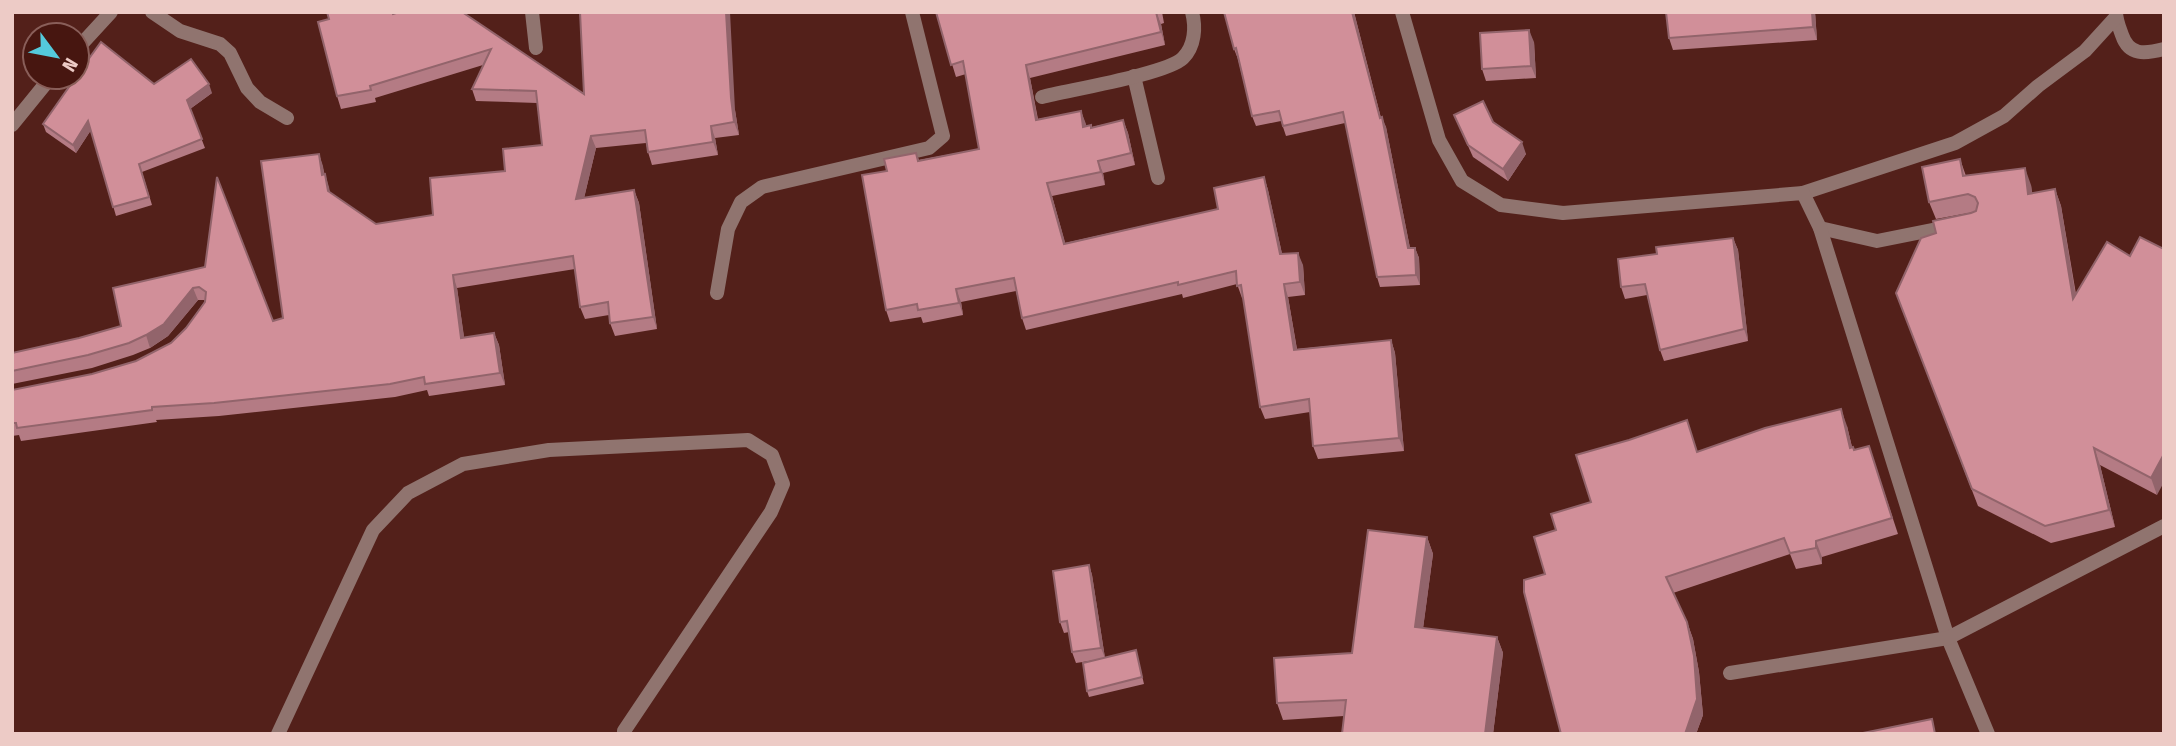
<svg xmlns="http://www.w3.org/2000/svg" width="2176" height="746" font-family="'Fira Sans Condensed',sans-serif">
  <rect width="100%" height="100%" fill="#53201a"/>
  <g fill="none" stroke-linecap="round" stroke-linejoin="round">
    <g stroke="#90746f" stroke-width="14">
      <path d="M152 12 180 31 220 44 230 53 247 88 260 102 287 118"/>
      <path d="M532 12 536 48"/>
      <path d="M2116 12C2116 20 2119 27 2122 35 2129 56 2145 54 2164 49"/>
      <path d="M1803 193 1955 143 2004 116 2038 86 2085 51 2116 17"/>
      <path d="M1820 228 1877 241 1952 226"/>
      <path d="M278 734 373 530 408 493 463 464 549 450 748 440 772 455 783 484 771 512 624 731"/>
    </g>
    <g stroke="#90746f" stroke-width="14">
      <path d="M1402 12 1439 140 1462 181 1501 205 1563 213 1803 193 1820 228 1948 638 1988 734"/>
      <path d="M77 49 111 12"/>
      <path d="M1134 76 1158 178"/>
      <path d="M1042 97C1069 90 1167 74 1183 58 1195 46 1196 27 1192 12"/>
      <path d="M12 125 51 77"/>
      <path d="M717 293 728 229 741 202 762 187 929 148 943 136 912 12"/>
      <path d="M1730 673 1948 638 2164 526"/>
    </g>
  </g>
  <g fill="#b47b84">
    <path d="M462 12 584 94 735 110 739 135 715 138 718 155 652 165 648 152 646 143 596 148 584 198 634 190 639 203 657 329 615 336 610 323 609 315 585 319 580 307 575 269 457 288 464 338 494 333 499 345 505 385 429 396 427 390 395 397 219 416 156 420 157 422 21 441 19 435 12 436V390L92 374 136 361 171 343 186 328 205 301 204 300H198L168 336 150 348 133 355 92 368 12 384V353L79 338 121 326 205 267 273 321 283 318 319 154 330 193 376 224 433 215 505 171 542 145 537 103 476 101 472 89 483 65 375 98 376 102 341 109 337 96 394 14Z"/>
    <path d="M936 12H1162L1164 23 1161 24 1165 45 1030 78 1038 119 1081 111 1086 126 1092 127 1123 120 1128 133 1135 165 1103 173 1105 185 1052 196 1065 243 1218 209 1264 177 1268 190 1282 254 1303 265 1305 295 1288 297 1297 349 1391 340 1395 353 1404 451 1318 459 1313 446 1310 412 1265 419 1260 407 1243 298H1242L1237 284 1183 298 1182 294 1026 330 1022 318 1016 291 961 302 963 315 923 323 921 317 890 322 886 310 887 171 916 153 919 160 979 149 966 74 956 77Z"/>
    <path d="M1224 12H1354L1381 118 1386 127 1410 248H1415L1419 258 1420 285 1380 287 1377 277 1345 123 1286 136 1281 121 1256 126 1252 116 1238 59 1234 49Z"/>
    <path d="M1666 12H1815L1817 40 1673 50 1669 38Z"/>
    <path d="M1534 42 1536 78 1486 81 1482 69Z"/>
    <path d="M154 84 212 93 190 109 205 148 142 172 152 205 116 216 91 130 76 153 46 132 43 124Z"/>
    <path d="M1454 115 1493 122 1526 154 1508 181 1473 157Z"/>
    <path d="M1960 159 1966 176 2031 185 2032 193 2055 189 2061 206 2076 294 2107 242 2157 495 2100 465 2115 527 2051 543 1978 506 1896 293 1936 233 1974 212 1936 219 1929 202Z"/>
    <path d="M1733 238 1738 250 1748 341 1664 361 1660 350 1647 295 1625 299 1621 287Z"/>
    <path d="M1847 426 1852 447 1854 450 1869 446 1898 534 1822 557V564L1796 569 1790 554 1673 593 1687 622 1693 639 1699 672 1703 715 1696 734H1561L1545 574 1556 530 1591 502 1698 451Z"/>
    <path d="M1427 537 1433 554 1423 628 1497 637 1503 653 1493 734H1342L1344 716 1283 720 1277 703 1352 653Z"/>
    <path d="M1089 565 1092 575 1105 658 1136 650 1144 684 1089 697 1087 691 1102 659 1076 663 1072 652 1069 632 1064 633 1060 622Z"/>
  </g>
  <g fill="#92646b">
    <path d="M726 12H730L735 110 739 135 734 122 731 98Z"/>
    <path d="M1156 12 1161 24 1165 45 1161 32Z"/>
    <path d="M1352 12H1354L1383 128 1380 118Z"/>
    <path d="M1812 12H1815L1817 40 1813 27Z"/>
    <path d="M1529 30 1534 42 1536 78 1531 66Z"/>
    <path d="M1026 65 1030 78 1040 132 1036 120Z"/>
    <path d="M209 84 212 93 190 109 187 100Z"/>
    <path d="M1081 111 1086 124 1088 140 1083 127Z"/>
    <path d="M1382 117 1386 127 1412 258 1408 248Z"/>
    <path d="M1123 120 1128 133 1135 165 1131 153Z"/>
    <path d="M88 121 91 130 76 153 73 145Z"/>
    <path d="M711 126 715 138 718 155 713 142Z"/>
    <path d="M591 136 596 148 581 211 576 199Z"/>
    <path d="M1522 142 1526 154 1508 181 1503 169Z"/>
    <path d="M319 154 323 166 326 187 322 175Z"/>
    <path d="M1098 161 1103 173 1105 185 1101 172Z"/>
    <path d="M2025 168 2031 185 2034 211 2028 194Z"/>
    <path d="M325 174 329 187 332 203 328 191Z"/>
    <path d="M1264 177 1268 190 1285 267 1280 254Z"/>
    <path d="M1047 183 1052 196 1069 256 1064 244Z"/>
    <path d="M2055 189 2061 206 2079 316 2073 299Z"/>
    <path d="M634 190 639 203 657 329 653 317Z"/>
    <path d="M1733 238 1738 250 1748 341 1744 329Z"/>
    <path d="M1415 248 1419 258 1420 285 1416 275Z"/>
    <path d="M1298 253 1303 265 1305 295 1300 282Z"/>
    <path d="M453 275 457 288 466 350 461 338Z"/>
    <path d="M1284 284 1288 297 1299 362 1294 350Z"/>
    <path d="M193 288 198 300 168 336 150 348 146 335Z"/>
    <path d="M956 289 961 302 963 315 959 303Z"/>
    <path d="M494 333 499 345 505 385 500 373Z"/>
    <path d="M1391 340 1395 353 1404 451 1399 438Z"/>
    <path d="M1841 409 1847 426 1856 464 1850 448Z"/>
    <path d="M2094 448 2100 465 2115 527 2109 510Z"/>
    <path d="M2164 454V482L2157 495 2151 478Z"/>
    <path d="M1427 537 1433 554 1421 644 1415 627Z"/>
    <path d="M1816 541 1822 557V564L1816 548Z"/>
    <path d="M1089 565 1092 575 1105 658 1101 648Z"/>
    <path d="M1687 622 1693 639 1699 672 1703 715 1696 734H1685Z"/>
    <path d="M1497 637 1503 653 1493 734H1485Z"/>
  </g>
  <g fill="#d18f99" stroke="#92646b" stroke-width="2">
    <path d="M327 12H392L393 14 399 12H462L584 94 580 12H726L731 98 734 122 711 126 713 142 648 152 645 130 591 136 576 199 634 190 653 317 610 323 608 302 580 307 573 256 453 275 461 338 494 333 500 373 425 384 424 377 390 384 214 403 152 407V410L17 428 16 423H12V390L92 374 136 361 171 343 186 328 205 302 206 292 199 287 193 288 164 324 146 335 129 343 88 355 12 371V353L79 338 121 326 113 288 205 267 217 177 273 321 283 318 261 161 319 154 322 175 325 174 328 191 376 224 433 215 430 178 505 171 503 149 542 145 536 91 472 89 491 49 370 86 371 90 337 96 318 22 329 19Z"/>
    <path d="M936 12H1156L1161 32 1026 65 1036 120 1081 111 1083 127 1091 125V128L1123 120 1131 153 1098 161 1101 172 1047 183 1064 244 1218 209 1214 188 1264 177 1280 254 1298 253 1300 282 1284 284 1294 350 1391 340 1399 438 1313 446 1309 399 1260 407 1241 285 1237 286 1236 271 1178 285V282L1022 318 1014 278 956 289 959 303 918 310 917 304 886 310 862 175 887 171 884 159 916 153 918 161 979 149 963 61 951 65Z"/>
    <path d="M1224 12H1352L1380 118 1382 117 1408 248H1415L1416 275 1377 277 1343 112 1283 126 1279 111 1252 116 1236 48 1234 49Z"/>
    <path d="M1666 12H1812L1813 27 1669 38Z"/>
    <path d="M1529 30 1531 66 1482 69 1480 33Z"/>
    <path d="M101 42 154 84 191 59 209 84 187 100 202 139 139 164 149 197 113 207 88 121 73 145 43 124 76 77H77V75Z"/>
    <path d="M1483 101 1493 122 1522 142 1503 169 1468 145 1454 115Z"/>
    <path d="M1960 159 1963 176 2025 168 2028 194 2055 189 2073 299 2107 242 2130 256 2140 237 2164 249V454L2151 478 2094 448 2109 510 2045 526 1972 489 1896 293 1921 238 1936 233 1933 221 1971 213 1976 211 1978 203 1975 197 1968 194 1929 202 1922 167Z"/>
    <path d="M1733 238 1744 329 1660 350 1645 284 1621 287 1618 259 1657 254 1656 247Z"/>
    <path d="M1841 409 1850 448 1853 447 1854 450 1869 446 1892 518 1816 541V548L1790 553 1784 538 1666 577 1687 622 1694 656 1697 699 1685 734H1561L1524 592V580L1545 574 1534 537 1556 530 1551 514 1591 502 1576 455 1629 440 1687 420 1697 452 1765 428Z"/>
    <path d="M1368 530 1427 537 1415 627 1497 637 1485 734H1342L1346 700 1277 703 1274 658 1352 653Z"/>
    <path d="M1089 565 1101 648 1072 652 1067 621 1060 622 1053 571Z"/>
    <path d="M1136 650 1142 677 1087 691 1083 663Z"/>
    <path d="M1932 719 1935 734H1858L1868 732Z"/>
  </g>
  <rect width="2176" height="746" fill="none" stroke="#edcbc6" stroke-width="28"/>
  <g transform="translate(56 56) rotate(122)"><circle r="33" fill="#471610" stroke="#895e59" stroke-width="2"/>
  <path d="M0-5L12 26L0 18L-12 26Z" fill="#54cadc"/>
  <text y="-10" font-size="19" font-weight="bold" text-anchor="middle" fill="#edcbc6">N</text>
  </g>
</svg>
